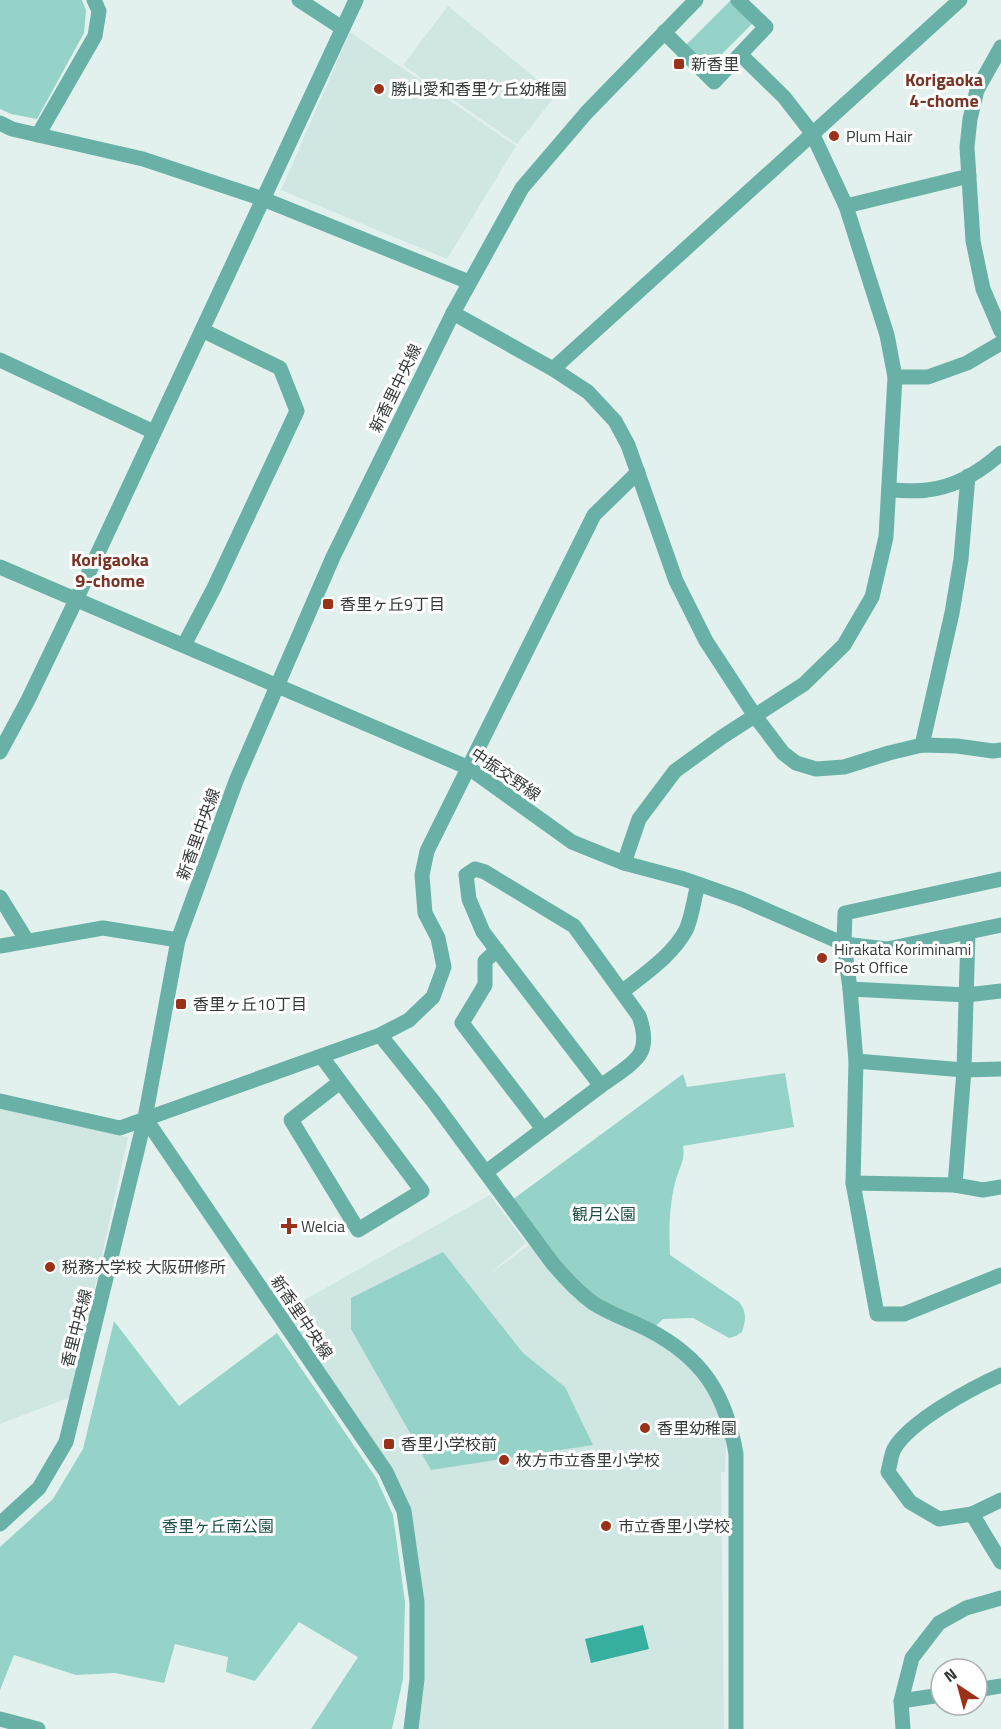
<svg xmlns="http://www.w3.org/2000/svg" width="1001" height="1729" font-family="'Titillium Web','Noto Sans JP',sans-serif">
  <rect width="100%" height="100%" fill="#e3f1ee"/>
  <g fill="#cfe6e2">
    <path d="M448 6 556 95 517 144 403 65Z"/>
    <path d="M350 32 516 146 447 259 281 190Z"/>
    <path d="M0 1108 128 1137 71 1397 0 1424Z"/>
    <path d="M490 1195 526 1243 487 1276 529 1245 551 1274 589 1307 659 1343 685 1363 715 1400 726 1438 725 1472H721L724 1729H419L424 1601 411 1509 392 1468 285 1311Z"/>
  </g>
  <g fill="#95d2c8">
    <path d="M0 0H82L86 10 84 33 37 119 11 114 0 109Z"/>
    <path d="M731 0 754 22 708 68 685 46Z"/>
    <path d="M785 1073 794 1127 683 1146C686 1160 678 1169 675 1183 669 1207 669 1231 670 1255L739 1302C747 1312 746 1320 742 1332L736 1336 729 1338 693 1318 663 1319 654 1328 595 1298 570 1276 512 1200 683 1074 687 1087Z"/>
    <path d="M443 1252 523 1353 565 1387 593 1445 431 1470 351 1329V1298Z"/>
    <path d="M114 1321 179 1406 277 1333 376 1478 393 1515 405 1602 403 1679 392 1729H311L358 1657 299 1622 255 1681 226 1672 228 1657 175 1644 164 1683 115 1673 76 1675 14 1655 0 1690V1547L53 1499 83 1449Z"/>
  </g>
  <path fill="#37af9f" d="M643 1625 649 1649 591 1663 585 1639Z"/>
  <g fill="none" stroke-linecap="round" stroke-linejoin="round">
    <g stroke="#69b1a6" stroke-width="15">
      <path d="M299 0 342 28"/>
      <path d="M664 32 714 82 766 27 738 0"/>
      <path d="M1001 47 977 90 970 119 967 147 973 241 983 289 1001 331"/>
      <path d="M0 123 12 129 143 159 263 199 469 282"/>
      <path d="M38 135 95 36 99 11 94 0"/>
      <path d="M846 206 969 176"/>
      <path d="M453 313 553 369 588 392 615 421 628 445 676 581 706 641 755 716 783 753 796 763 816 769 844 767 889 753 922 745 957 746 993 751 1001 750"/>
      <path d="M0 360 154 432"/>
      <path d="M553 369 960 0"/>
      <path d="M895 377H928L967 363 1001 343"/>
      <path d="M889 490C901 490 915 492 927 490 955 487 980 472 1001 453"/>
      <path d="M184 645 214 588 297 411 280 368 202 330"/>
      <path d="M922 745 952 613 961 559 968 476"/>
      <path d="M0 752 28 700 76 600 356 0"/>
      <path d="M624 863 639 819 675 771 722 737 804 684 844 645 872 597 886 537 895 377 887 335 846 206 812 133 784 97 741 55"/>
      <path d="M0 897 27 941"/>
      <path d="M741 899 844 944 887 949 1001 925"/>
      <path d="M968 933 964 1070 955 1185 983 1190 1001 1187"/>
      <path d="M0 946 103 928 178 940"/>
      <path d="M497 950 485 961V985L462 1023 543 1129"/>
      <path d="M850 989 844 944 845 913 1001 879"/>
      <path d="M622 992C644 974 672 956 686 930 692 917 694 899 698 884"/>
      <path d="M380 1035 433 1101 553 1264C565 1278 578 1292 593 1303 610 1314 629 1320 647 1329 702 1357 726 1394 736 1454V1729"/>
      <path d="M321 1056C355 1101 388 1146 422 1191L358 1230 291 1120 340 1082"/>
      <path d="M856 1061 850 989 967 995 1001 991"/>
      <path d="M1001 1069 964 1070 856 1061 853 1183 877 1314H904L1001 1275"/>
      <path d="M0 1101 120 1128 380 1035 409 1020 433 997 444 967 438 938 425 913 422 875 427 851 594 515 638 472"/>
      <path d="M486 1172C525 1143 563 1114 602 1085 613 1077 635 1064 641 1052 646 1041 643 1027 639 1016L574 926 485 872 475 869 466 875 469 899 483 932 601 1086"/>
      <path d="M853 1183 955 1185"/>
      <path d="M1001 1375C972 1388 910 1421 894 1449 891 1455 890 1465 888 1472L910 1502 939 1519 972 1514 1001 1500"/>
      <path d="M972 1514 1001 1562"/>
      <path d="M977 1690 1001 1686"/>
      <path d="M901 1701 941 1695"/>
      <path d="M0 1719 38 1729"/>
      <path d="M903 1729 901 1701 912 1658 939 1623 966 1608 1001 1598"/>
    </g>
    <g stroke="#69b1a6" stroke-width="15">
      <path d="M0 567 469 768 572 842 624 863 684 879 741 899"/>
      <path d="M145 1118 386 1472 404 1511 417 1602V1679L411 1729"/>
      <path d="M0 1524 39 1488 66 1442 145 1118 178 940 236 781 333 557 453 313 522 188 587 112 696 0"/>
    </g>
  </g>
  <g fill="#9a3219" stroke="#fff" stroke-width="2">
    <rect x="673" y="58" width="12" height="12" rx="3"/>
    <circle cx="379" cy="89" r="6"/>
    <circle cx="834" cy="136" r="6"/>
    <rect x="322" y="598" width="12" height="12" rx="3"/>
    <circle cx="822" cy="958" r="6"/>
    <rect x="175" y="998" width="12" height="12" rx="3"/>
    <path d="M286 1217h6v6h6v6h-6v6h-6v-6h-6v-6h6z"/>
    <circle cx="50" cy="1267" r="6"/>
    <circle cx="645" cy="1428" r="6"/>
    <rect x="383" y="1438" width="12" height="12" rx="3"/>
    <circle cx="504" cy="1460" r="6"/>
    <circle cx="606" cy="1526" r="6"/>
  </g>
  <g text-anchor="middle" stroke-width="6" stroke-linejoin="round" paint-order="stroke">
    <g font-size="16" fill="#343a39" stroke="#fff" text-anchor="start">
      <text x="691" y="70">新香里</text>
      <text x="391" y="95">勝山愛和香里ケ丘幼稚園</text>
      <text x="846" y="142">Plum Hair</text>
      <text x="340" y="610">香里ヶ丘9丁目</text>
      <text x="834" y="955">Hirakata Koriminami<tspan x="834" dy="18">Post Office</tspan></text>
      <text x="193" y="1010">香里ヶ丘10丁目</text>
      <text x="301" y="1232">Welcia</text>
      <text x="62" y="1273">税務大学校 大阪研修所</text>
      <text x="657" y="1434">香里幼稚園</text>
      <text x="401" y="1450">香里小学校前</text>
      <text x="516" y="1466">枚方市立香里小学校</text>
      <text x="618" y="1532">市立香里小学校</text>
    </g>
    <g font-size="16" fill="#343a39" stroke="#fff">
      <text transform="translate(395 388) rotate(-64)" y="6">新香里中央線</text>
      <text transform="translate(506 774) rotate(34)" y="6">中振交野線</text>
      <text transform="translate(198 834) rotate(-70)" y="6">新香里中央線</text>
      <text transform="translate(302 1317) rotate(56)" y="6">新香里中央線</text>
      <text transform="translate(76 1328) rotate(-76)" y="6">香里中央線</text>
    </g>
    <g font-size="16" fill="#1c4e47" stroke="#fff">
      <text x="604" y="1220">観月公園</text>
      <text x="218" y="1532">香里ヶ丘南公園</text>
    </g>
    <g font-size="18" font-weight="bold" fill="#793425" stroke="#fff">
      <text x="944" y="86">Korigaoka<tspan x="944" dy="21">4-chome</tspan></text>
      <text x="110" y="566">Korigaoka<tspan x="110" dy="21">9-chome</tspan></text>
    </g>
  </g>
  <g transform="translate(959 1687) rotate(324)"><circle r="28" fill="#ffffff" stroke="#aeb0b0" stroke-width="1.5"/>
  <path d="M0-4.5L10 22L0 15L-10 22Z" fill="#9a3219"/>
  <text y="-9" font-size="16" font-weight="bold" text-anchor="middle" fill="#343a39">N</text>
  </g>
</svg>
